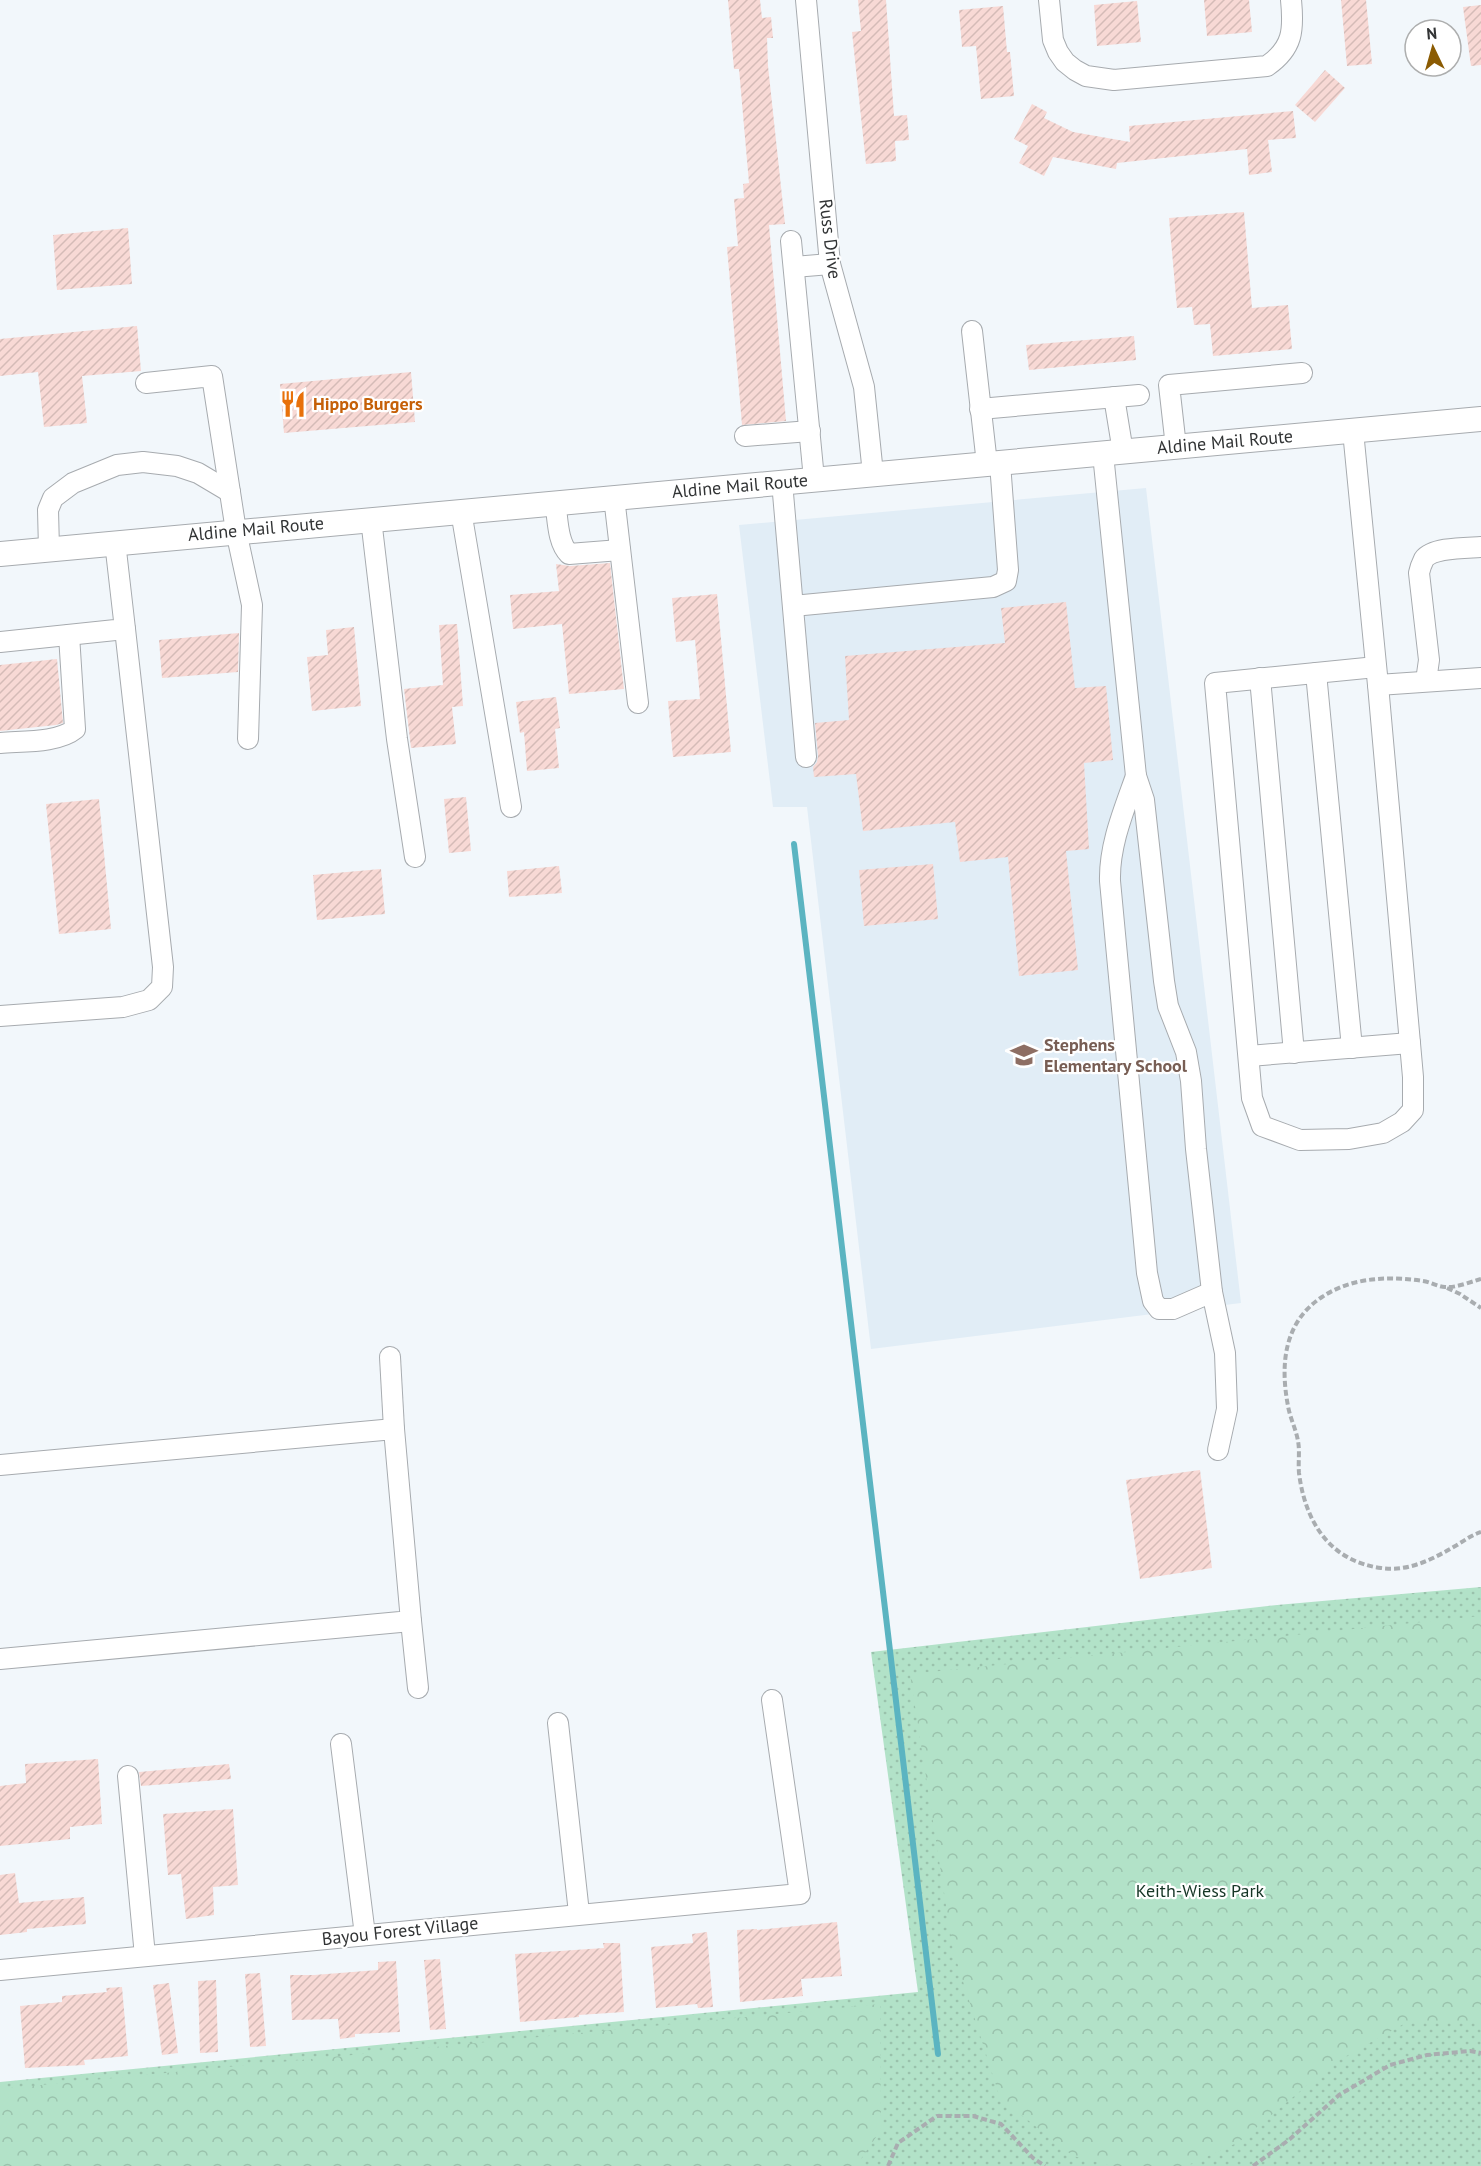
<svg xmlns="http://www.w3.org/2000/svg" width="1481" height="2166" font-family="'PT Sans',sans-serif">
  <defs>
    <pattern id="grass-dots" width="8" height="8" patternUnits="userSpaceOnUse" patternTransform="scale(1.5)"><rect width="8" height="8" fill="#b2e2c8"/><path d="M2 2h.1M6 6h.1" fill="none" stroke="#9ac2ac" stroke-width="1.8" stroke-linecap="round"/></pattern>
    <pattern id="forest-crowns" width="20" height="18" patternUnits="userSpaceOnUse" patternTransform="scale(1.5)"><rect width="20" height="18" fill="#b2e2c8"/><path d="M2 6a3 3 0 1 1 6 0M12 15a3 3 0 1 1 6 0" fill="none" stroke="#9ac2ac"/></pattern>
    <pattern id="building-hatch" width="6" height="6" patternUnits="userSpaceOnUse" patternTransform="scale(1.5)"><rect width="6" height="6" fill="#f8d9d5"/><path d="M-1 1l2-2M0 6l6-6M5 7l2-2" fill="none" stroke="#d5bbb7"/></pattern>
  </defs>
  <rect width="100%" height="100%" fill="#f2f7fb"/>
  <path fill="#e1edf6" d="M1146 488 1241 1303 871 1349 807 807H773L739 525Z"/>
  <path fill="url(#grass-dots)" d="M1481 1587V2166H0V2082L918 1992 871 1652 1277 1605Z"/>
  <g fill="url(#forest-crowns)">
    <path d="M1481 1616V2022L1409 2021 1334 2063 1239 2142 1186 2166H1113L1073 2156 1000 2098 953 1950 910 1674Z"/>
    <path d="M880 2004 881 2130 856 2166H0V2089Z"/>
  </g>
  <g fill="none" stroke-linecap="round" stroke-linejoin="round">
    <path stroke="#5bb4c1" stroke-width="6" d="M794 844 938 2054"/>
  </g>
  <g fill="url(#building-hatch)">
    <path d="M728 0H760L762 18 771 17 773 38H767L768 66 785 224 769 225 786 421 742 425 727 247 738 246 734 199 744 198 743 184 749 183 739 69H734Z"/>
    <path d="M858 0H886L894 116 907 115 909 140 895 141 896 161 866 164 852 32 861 31Z"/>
    <path d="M1204 0H1249L1252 32 1207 36Z"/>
    <path d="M1341 0H1366L1372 64 1347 66Z"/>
    <path d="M1137 1 1141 42 1097 46 1094 5Z"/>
    <path d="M1481 5V65L1471 66 1463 7Z"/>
    <path d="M1003 6 1007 52H1010L1014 96 981 99 976 46 962 47 959 10Z"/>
    <path d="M1325 70 1345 88 1315 122 1295 105Z"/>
    <path d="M1032 104 1047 112 1044 118 1073 132 1130 142 1129 126 1293 111 1296 138 1268 140 1272 172 1249 175 1247 149 1117 163 1116 169 1053 157 1044 176 1019 163 1028 146 1014 139Z"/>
    <path d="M1244 212 1252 308 1288 305 1292 349 1213 356 1210 324 1194 325 1192 307 1177 308 1169 218Z"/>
    <path d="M128 228 132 284 57 290 53 235Z"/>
    <path d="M137 326 141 371 82 376 87 423 44 427 38 372 0 376V339Z"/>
    <path d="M1134 336 1136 360 1029 370 1026 345Z"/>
    <path d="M411 372 415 422 284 433 280 384Z"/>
    <path d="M610 563 624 689 569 694 562 624 513 629 510 595 559 591 556 564 570 566Z"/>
    <path d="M717 594 731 752 673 757 668 701 700 699 695 640 676 642 672 598Z"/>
    <path d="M1066 602 1075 688 1106 686 1113 760 1084 763 1089 849 1066 851 1078 970 1019 976 1008 857 960 862 955 822 863 831 856 774 814 777 813 767 817 762 818 756 815 723 849 720 845 656 1005 643 1001 608Z"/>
    <path d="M457 624 463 706 452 707 456 744 411 748 404 689 443 685 439 625Z"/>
    <path d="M354 627 361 706 312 711 307 657 328 655 326 630Z"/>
    <path d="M239 633 238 672 162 678 159 640Z"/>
    <path d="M57 659 63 723 56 725 0 731V665Z"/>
    <path d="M556 697 560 728 555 729 559 768 527 771 524 732 520 733 516 702Z"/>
    <path d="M466 797 471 851 449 853 444 799Z"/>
    <path d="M99 799 111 929 59 934 46 804Z"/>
    <path d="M933 864 938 919 864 926 859 870Z"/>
    <path d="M559 866 562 893 509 897 507 871Z"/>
    <path d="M381 869 385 914 317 920 313 875Z"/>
    <path d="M1200 1470 1212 1568 1140 1579 1126 1480Z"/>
    <path d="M98 1759 102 1824 70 1827V1839L0 1846V1786L26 1783 25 1764Z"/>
    <path d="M229 1764 231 1779 141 1786 139 1772Z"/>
    <path d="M233 1809 238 1885 213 1887 214 1915 186 1919 181 1874 168 1875 163 1814Z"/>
    <path d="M15 1873 19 1903 84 1897 86 1924 27 1929V1932L0 1935V1875Z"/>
    <path d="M837 1922 842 1976 801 1979 803 1996 740 2002 737 1930 757 1929V1930Z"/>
    <path d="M707 1932 713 2007 698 2008 697 2004 656 2008 651 1947 693 1943 692 1934Z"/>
    <path d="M603 1943H620L624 2012 579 2015V2017L520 2022 515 1954 604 1948Z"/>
    <path d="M440 1959 446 2029 430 2030 424 1960Z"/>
    <path d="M396 1961 400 2032 355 2034V2037L340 2039 338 2019 292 2020 290 1975H314L378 1970V1962Z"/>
    <path d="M260 1973 266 2046 250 2047 245 1974Z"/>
    <path d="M216 1980 218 2052 200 2053 198 1981Z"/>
    <path d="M169 1983 178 2053 162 2055 153 1985Z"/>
    <path d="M122 1987 128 2056 84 2060 85 2065 25 2068 20 2006 62 2002V1996L107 1992 106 1988Z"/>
  </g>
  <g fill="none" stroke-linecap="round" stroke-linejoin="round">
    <defs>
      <g id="minor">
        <path d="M806 0 830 264 864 387 873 474"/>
        <path d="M1049 0 1053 40 1058 52 1065 62 1075 70 1086 76 1114 80 1267 66C1293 48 1294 30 1291 0"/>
        <path d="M791 241 814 479"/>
        <path d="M794 267 830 264"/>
        <path d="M972 331 987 464"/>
        <path d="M146 383 212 376 236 531 252 605 248 739"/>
        <path d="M1114 397 1123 452"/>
        <path d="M980 409 1139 395"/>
        <path d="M1353 431 1378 685 1481 678"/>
        <path d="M745 436 810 431"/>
        <path d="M1176 447 1169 385 1302 373"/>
        <path d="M1103 454 1136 776"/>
        <path d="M782 482 806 757"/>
        <path d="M614 497 638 703"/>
        <path d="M555 502C558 518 557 542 569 554L620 550"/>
        <path d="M461 511 511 807"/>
        <path d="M371 519 397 739 415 857"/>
        <path d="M49 549 48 510 53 498 73 483 117 465 143 462 177 466 198 473 230 492"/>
        <path d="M793 606 993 587 1006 581 1008 570 1000 463"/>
        <path d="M0 642 125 629 115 542"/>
        <path d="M1376 667 1215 683 1252 1098 1262 1126 1300 1140 1349 1139 1383 1133 1402 1122 1413 1110V1077L1378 685"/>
        <path d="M1316 673 1352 1048"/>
        <path d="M1260 678 1294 1053"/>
        <path d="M1426 681 1429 660 1419 573C1420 568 1422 563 1424 559 1433 547 1467 548 1481 547"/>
        <path d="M0 743C22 741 58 743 75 729L69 635"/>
        <path d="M1136 776 1144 800 1164 981 1168 1006 1186 1052 1191 1081 1196 1149 1212 1292 1173 1309H1159L1153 1301 1147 1273 1110 881C1109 845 1124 810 1136 776Z"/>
        <path d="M0 1016 123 1007 149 1000 162 987 163 967 125 629"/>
        <path d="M1249 1056 1410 1043"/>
        <path d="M1212 1292 1225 1353 1227 1409 1218 1450"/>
        <path d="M390 1357 394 1429"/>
        <path d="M0 1465 394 1429 411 1621 0 1659"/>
        <path d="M411 1621 418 1688"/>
        <path d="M558 1723 579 1913"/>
        <path d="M341 1744 365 1935"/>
        <path d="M128 1776 145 1956"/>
        <path d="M0 1970 800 1894 772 1700"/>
      </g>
      <path id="major" d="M0 554 1481 419"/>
    </defs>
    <use href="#minor" stroke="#a7abaf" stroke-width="22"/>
    <use href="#major" stroke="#a7abaf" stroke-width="26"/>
    <g stroke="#a9adb0" stroke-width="4" stroke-dasharray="6 3" stroke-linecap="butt">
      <path d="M1481 1279C1470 1282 1456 1288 1445 1287 1438 1287 1431 1282 1423 1281 1389 1276 1352 1277 1322 1297 1284 1322 1280 1364 1288 1406 1290 1418 1296 1429 1298 1441 1300 1451 1298 1462 1299 1473 1305 1521 1329 1561 1381 1568 1409 1572 1433 1559 1457 1545 1465 1540 1472 1535 1481 1532"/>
      <path d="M1447 1288 1460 1294 1481 1308"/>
      <path d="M888 2166 898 2143 937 2116H973L1001 2124 1033 2158 1045 2166"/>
      <path d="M1253 2166 1290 2139 1339 2095 1390 2065 1427 2055 1470 2051 1481 2053"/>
    </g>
    <use href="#minor" stroke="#fff" stroke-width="20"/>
    <use href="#major" stroke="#fff" stroke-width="24"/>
  </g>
  <defs>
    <symbol id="restaurant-bare" viewBox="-9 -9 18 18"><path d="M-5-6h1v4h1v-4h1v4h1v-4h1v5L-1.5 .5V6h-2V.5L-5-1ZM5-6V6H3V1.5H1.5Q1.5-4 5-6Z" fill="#e8710a" stroke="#fff" stroke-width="2.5" paint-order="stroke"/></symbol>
    <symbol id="school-bare" viewBox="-9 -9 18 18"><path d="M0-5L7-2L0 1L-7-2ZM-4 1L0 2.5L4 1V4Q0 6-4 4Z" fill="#8d6e63" stroke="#fff" stroke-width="2.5" paint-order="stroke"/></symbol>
  </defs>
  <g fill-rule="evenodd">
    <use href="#restaurant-bare" x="274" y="385" width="38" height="38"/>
    <use href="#school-bare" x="1005" y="1036" width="38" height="38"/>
  </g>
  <g text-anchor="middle" stroke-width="4.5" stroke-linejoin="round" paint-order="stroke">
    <g font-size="18" fill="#323435" stroke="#fff">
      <text transform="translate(830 239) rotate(83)" y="6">Russ Drive</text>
      <text transform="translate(1225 442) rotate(-5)" y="6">Aldine Mail Route</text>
      <text transform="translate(740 486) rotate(-5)" y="6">Aldine Mail Route</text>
      <text transform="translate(256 529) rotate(-5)" y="6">Aldine Mail Route</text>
      <text transform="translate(400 1931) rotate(-6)" y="6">Bayou Forest Village</text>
    </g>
    <g font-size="18" font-weight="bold" fill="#c56008" stroke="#fff" text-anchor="start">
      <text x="313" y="410">Hippo Burgers</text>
    </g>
    <g font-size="18" font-weight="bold" fill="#785e54" stroke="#fff" text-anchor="start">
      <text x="1044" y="1051">Stephens<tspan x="1044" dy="21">Elementary School</tspan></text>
    </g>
    <g font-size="18" fill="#153525" stroke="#fff">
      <text x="1200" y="1897">Keith-Wiess Park</text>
    </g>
  </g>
  <g transform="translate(1433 48) rotate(355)"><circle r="28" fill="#ffffff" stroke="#adaeae" stroke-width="1.5"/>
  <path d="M0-4.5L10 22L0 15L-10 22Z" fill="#8b5b02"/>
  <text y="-9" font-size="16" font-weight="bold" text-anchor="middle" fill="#323435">N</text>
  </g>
</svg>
